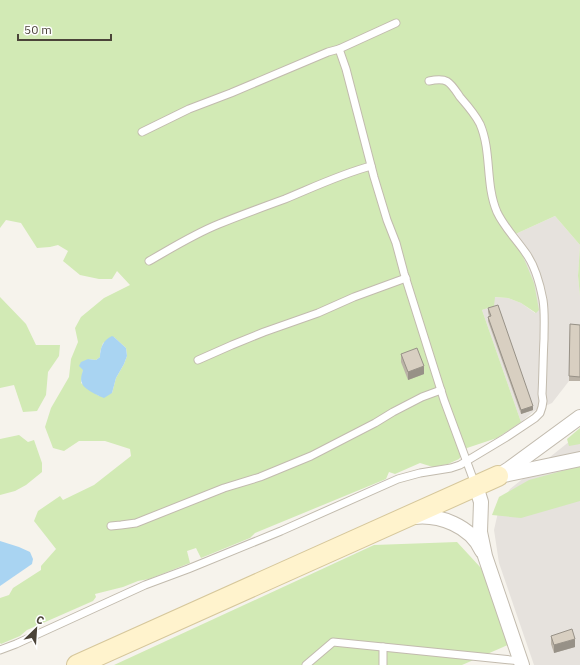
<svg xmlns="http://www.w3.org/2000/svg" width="580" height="665" font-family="'IBM Plex Sans',sans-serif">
  <rect width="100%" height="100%" fill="#f6f3ec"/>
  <g fill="#e6e2dd">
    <path d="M555 216 580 245 578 276 580 296V381H569L552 403 534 411 521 422 482 310 494 306V297L508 298 521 303 535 313 522 254 509 237Z"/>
    <path d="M580 433V665H534L499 563 494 530 499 508 510 489Z"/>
  </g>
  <g fill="#d2eab5" fill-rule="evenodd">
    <path d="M0 0H580V296L578 276 580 245 555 216 509 237 522 254 534 283 539 310 536 313 521 303 508 298 495 297 494 306 482 310 521 422 497 438 467 448 459 459 448 464 433 467 420 463 395 474 389 472 386 479 255 533 250 538 201 558 196 548 187 551 190 563 149 579 138 581 123 587 95 594 96 597 93 601 27 630 20 636 1 644 0 643V598L9 595 13 588 41 570V566L56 549 34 521 38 511 60 496 63 500 94 485 131 456 130 449 105 441H79L64 451 53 448 45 427 51 408 69 377 71 359 78 342 75 328 81 317 104 298 130 285 117 271 112 279H99L80 275 63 261 68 251 58 245 50 247 37 248 21 223 6 220 0 228ZM114 337 126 348 127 356 124 364 116 378 112 393 99 396 81 383 83 370 88 359 96 360 100 357V352L103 343Z"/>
    <path d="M0 297 26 324 36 345H60L59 356 48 372 46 395 37 411 23 412 14 385 0 388Z"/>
    <path d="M580 428V444L569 446 567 439Z"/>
    <path d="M19 435 28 442 34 440 42 463V472L26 485 15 491 0 495V439Z"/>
    <path d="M580 466V501L521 518 492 515 499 497 529 480Z"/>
    <path d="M457 542 481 568 510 644 462 665H114L374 545Z"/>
  </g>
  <g fill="#a9d4f2">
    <path d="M112 336 114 337 126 348 127 356 124 364 116 378 112 393 104 398C99 396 83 389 82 383 80 379 82 374 83 370L79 366 81 362 88 359 96 360 100 357C100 348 103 340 112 336Z"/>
    <path d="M0 541 19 547 30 552 33 559 32 564 0 586Z"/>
  </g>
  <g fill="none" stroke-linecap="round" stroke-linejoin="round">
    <defs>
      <g id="lane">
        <path d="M339 49 346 69 374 177 387 220 396 243 404 273 444 400 475 484"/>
        <path d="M142 132 189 109 231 93 328 52 339 49 396 23"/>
        <path d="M149 261C172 248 194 234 219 224 241 215 263 207 285 199 314 187 341 174 371 166"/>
        <path d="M198 360 232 345 264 332 318 313 354 297 406 278"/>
        <path d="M111 526 121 525 136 523 224 488 260 477 311 456 375 423 393 412 422 397 441 390"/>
        <path d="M383 647V665"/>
        <path d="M0 650 16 644 145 585 188 569 281 531 398 479 420 473 451 468 460 465 505 438 535 418 540 413 542 407 543 401 542 394C543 375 543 357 544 339 544 326 545 313 543 300 540 284 535 265 525 252 516 239 504 227 497 212 485 184 492 152 480 124 475 114 467 105 460 97 450 82 448 77 429 81"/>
        <path d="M306 665 333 642 521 661"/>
      </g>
      <g id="street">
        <path d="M504 475 580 459"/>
        <path d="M498 476 509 469 580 417"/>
        <path d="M476 486 481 502 480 532 485 556 522 665"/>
        <path d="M414 517C439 514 471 526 482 551"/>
      </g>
      <path id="secondary" d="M77 665 498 476"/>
    </defs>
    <use href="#lane" stroke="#c2bbae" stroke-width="9"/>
    <use href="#street" stroke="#c2bbae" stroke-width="16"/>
    <use href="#secondary" stroke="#d6c79b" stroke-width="22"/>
    <use href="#lane" stroke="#fff" stroke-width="7"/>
    <use href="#street" stroke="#fff" stroke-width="14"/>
    <use href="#secondary" stroke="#fff3cd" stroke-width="20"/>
  </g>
  <g fill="#bab2a6">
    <path d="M488 308 533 410 521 414 488 321V317L489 316 488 312Z"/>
    <path d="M570 324 580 325V381H569Z"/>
    <path d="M401 354 424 374 408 380 401 362Z"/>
    <path d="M551 636 575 647 554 653 551 644Z"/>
  </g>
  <g fill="#979187">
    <path d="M424 366V374L408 380V372Z"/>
    <path d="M533 406V410L521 414V410Z"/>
    <path d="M575 639V647L554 653V645Z"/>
  </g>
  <g fill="#d8cfc1" stroke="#979187">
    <path d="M498 305 533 406 521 410 488 317 491 316 488 308Z"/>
    <path d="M570 324 580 325V377L569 376Z"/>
    <path d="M417 348 424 366 408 372 401 354Z"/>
    <path d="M572 629 575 639 554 645 551 636Z"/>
  </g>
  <g transform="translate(36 629) rotate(25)" stroke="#ffffff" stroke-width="3" paint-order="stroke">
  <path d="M0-3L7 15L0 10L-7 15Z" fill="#4b4439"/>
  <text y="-6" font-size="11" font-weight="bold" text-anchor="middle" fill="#4b4439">С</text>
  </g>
  <path d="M18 34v6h93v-6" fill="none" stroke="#4b4439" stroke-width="2"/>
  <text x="24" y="34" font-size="12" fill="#4b4439" stroke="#ffffff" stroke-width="3" paint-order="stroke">50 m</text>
</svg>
